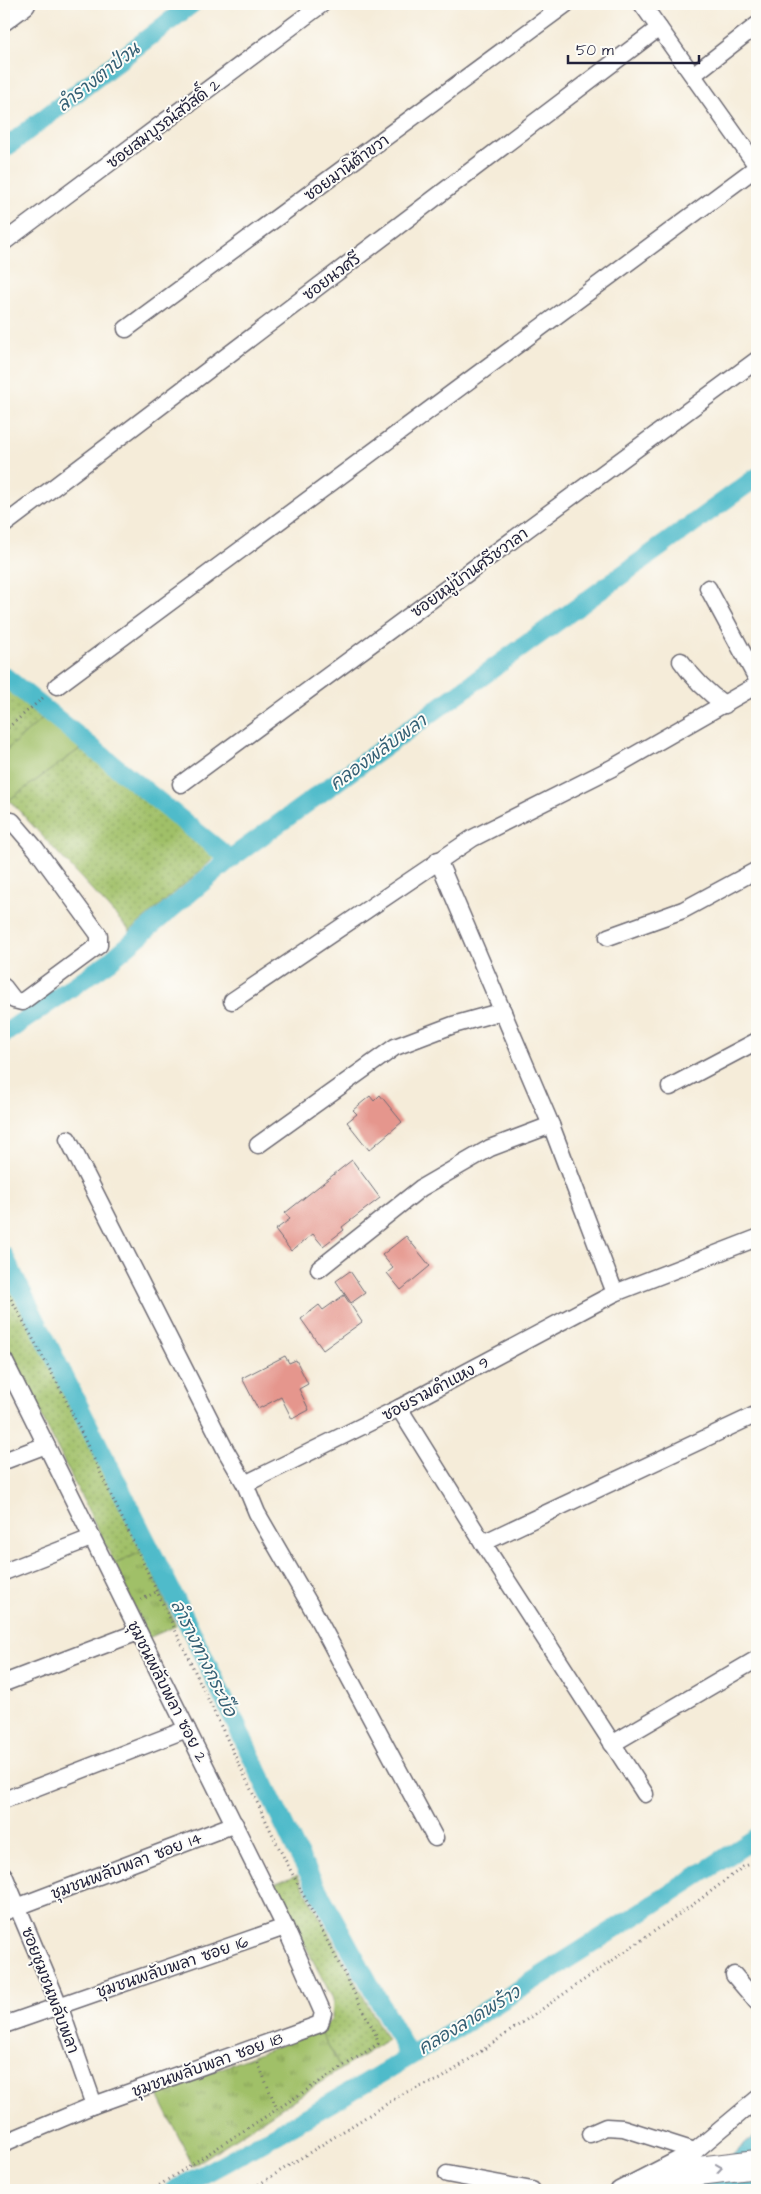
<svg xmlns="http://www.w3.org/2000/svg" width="761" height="2194" font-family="'Architects Daughter','Playpen Sans Thai',sans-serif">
  <defs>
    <pattern id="park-tufts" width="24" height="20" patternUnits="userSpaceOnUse" patternTransform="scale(1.25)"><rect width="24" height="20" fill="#a0c068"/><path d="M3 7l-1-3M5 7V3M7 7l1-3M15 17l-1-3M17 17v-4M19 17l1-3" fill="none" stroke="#829c57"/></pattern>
    <pattern id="garden-dots" width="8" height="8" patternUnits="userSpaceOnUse" patternTransform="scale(1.25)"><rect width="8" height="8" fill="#a0c068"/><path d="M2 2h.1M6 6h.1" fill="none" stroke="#829c57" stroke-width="1.8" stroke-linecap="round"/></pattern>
  </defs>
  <rect width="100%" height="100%" fill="#fdfcf7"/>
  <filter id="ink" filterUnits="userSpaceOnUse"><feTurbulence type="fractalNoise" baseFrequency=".02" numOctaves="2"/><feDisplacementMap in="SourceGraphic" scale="10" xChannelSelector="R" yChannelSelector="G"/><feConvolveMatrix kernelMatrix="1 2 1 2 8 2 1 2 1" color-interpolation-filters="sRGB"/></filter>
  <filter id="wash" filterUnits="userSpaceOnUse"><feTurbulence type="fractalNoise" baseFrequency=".0096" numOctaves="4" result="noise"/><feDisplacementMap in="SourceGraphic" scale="20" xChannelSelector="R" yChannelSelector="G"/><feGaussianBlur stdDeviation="1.12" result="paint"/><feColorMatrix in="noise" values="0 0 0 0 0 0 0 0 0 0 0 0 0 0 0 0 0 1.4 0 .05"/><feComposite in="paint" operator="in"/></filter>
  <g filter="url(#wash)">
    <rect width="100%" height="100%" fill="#f5ecd9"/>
    <path fill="#a0c068" stroke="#617152" d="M44 717 84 746 9 800 4 793V752Z"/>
    <g fill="url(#park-tufts)" stroke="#617152">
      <path d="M143 1551 176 1626 148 1638 115 1564Z"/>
      <path d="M320 2030 341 2069 193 2166 157 2093Z"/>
    </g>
    <g fill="url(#garden-dots)" stroke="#617152">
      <path d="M4 684 44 717 4 752Z"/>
      <path d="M84 746 217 855 199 872 130 931 9 800Z"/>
      <path d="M4 1276 40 1338 143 1551 115 1564 4 1341Z"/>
      <path d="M297 1875 387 2040 341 2069 320 2030 332 2018 333 1999 273 1884Z"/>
    </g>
    <path fill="#4fbbca" stroke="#386e82" d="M757 2134V2190H691Z"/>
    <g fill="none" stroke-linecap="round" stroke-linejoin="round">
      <g stroke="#4fbbca" stroke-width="19">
        <path d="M4 149 192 4"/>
        <path d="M4 676 230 859"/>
        <path d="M4 1034 110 961 230 859 757 477"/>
        <path d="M4 1256 189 1626 295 1848 409 2056"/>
        <path d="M174 2190C375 2084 567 1961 757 1837"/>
      </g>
    </g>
    <g id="blocks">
      <g fill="#e5968d">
        <path d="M380 1095 402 1122 369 1150 347 1122 357 1114 353 1110 370 1096 374 1101Z"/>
        <path d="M352 1160 380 1198 342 1227 344 1230 323 1246 313 1234 291 1251 275 1230 290 1219 285 1213Z"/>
        <path d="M406 1236 430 1266 401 1290 387 1273 393 1268 382 1255Z"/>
        <path d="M350 1271 365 1293 351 1303 336 1281Z"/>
        <path d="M344 1295 362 1322 323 1350 301 1319 319 1305 323 1310Z"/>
        <path d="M285 1356 289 1363 296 1360 308 1384 299 1389 309 1410 292 1419 281 1397 258 1409 242 1378Z"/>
      </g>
    </g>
  </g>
  <g filter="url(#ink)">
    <use href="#blocks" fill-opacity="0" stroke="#6c6972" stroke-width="1"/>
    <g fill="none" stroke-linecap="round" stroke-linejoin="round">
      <defs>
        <g id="street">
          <path d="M642 4 757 166"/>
          <path d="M693 75 757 25"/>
          <path d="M4 242 322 4"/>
          <path d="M126 329 566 4"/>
          <path d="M4 525 659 28"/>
          <path d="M708 588 757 679"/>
          <path d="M681 661C694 680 707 692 725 705"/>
          <path d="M57 686 757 167"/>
          <path d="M181 784 757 360"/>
          <path d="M438 860 551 1125 615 1293"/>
          <path d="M608 937 683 910 757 870"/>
          <path d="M4 987 14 1000 22 1002 99 945V935L36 849 12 821"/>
          <path d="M232 1001 473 838 612 768 757 685"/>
          <path d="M670 1087 757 1041"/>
          <path d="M68 1139 226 1451 245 1484"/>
          <path d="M258 1145 395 1047 453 1025 503 1011"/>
          <path d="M319 1269 421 1188 490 1148 551 1125"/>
          <path d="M4 1360 285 1927 323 2013 320 2024 94 2105 4 2143"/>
          <path d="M399 1408 483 1543 645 1794"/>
          <path d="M4 1461 46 1445"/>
          <path d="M483 1543 757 1414"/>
          <path d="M4 1572 91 1538"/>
          <path d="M4 1683 138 1632"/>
          <path d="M612 1744 757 1659"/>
          <path d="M4 1800 187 1729"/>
          <path d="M435 1838 313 1610 257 1513 245 1484 399 1408 615 1293 757 1238"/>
          <path d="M4 1875 59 2005 94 2105"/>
          <path d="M4 1912 235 1824"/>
          <path d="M734 1975 757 2002"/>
          <path d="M4 2025 285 1927"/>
          <path d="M590 2134 606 2127 623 2128 695 2151"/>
          <path d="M447 2174 532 2190"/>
          <path d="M619 2190 695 2151 757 2099"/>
        </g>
        <path id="secondary" d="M4 19 24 4"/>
        <path id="highway" d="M639 2190 690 2172 757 2164"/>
      </defs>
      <use href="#street" stroke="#6c6972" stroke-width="19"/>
      <use href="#secondary" stroke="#6c6972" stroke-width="25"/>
      <use href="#highway" stroke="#6c6972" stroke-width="30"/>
      <g stroke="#6c6972" stroke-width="3" stroke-dasharray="1 4" stroke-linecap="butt">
        <path d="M4 731 45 696"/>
        <path d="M4 1286 61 1390 277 1844 376 2035 378 2044 152 2190"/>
        <path d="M141 1600 156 1592"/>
        <path d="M258 2063 277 2109"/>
        <path d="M250 2190 404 2093 441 2079 698 1901 743 1867 757 1861"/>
      </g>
      <use href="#street" stroke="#fff" stroke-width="16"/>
      <use href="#secondary" stroke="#fff" stroke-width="22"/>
      <use href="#highway" stroke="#fff" stroke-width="28"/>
    </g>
    <defs><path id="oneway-chevron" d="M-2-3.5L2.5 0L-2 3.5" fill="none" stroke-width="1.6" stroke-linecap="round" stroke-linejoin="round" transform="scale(1.25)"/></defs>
    <use stroke="#9c9ca7" href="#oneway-chevron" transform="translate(719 2168) rotate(-8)"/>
  </g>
  <g text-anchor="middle" stroke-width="4" stroke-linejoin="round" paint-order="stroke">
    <g font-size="16" fill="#22223b" stroke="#fdfcf7">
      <text transform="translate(163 123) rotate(-37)" y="6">ซอยสมบูรณ์สวัสดิ์ 2</text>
      <text transform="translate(346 167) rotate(-36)" y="6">ซอยมานิต้าขวา</text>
      <text transform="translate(331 276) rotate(-37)" y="6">ซอยนวศรี</text>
      <text transform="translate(469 572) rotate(-36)" y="6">ซอยหมู่บ้านศรีชวาลา</text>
      <text transform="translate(435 1388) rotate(-28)" y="6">ซอยรามคำแหง 9</text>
      <text transform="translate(168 1691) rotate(63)" y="6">ชุมชนพลับพลา ซอย 2</text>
      <text transform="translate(126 1865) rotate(-21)" y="6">ชุมชนพลับพลา ซอย 14</text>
      <text transform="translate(172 1966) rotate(-19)" y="6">ชุมชนพลับพลา ซอย 16</text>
      <text transform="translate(51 1990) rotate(69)" y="6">ซอยชุมชนพลับพลา</text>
      <text transform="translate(207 2064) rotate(-20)" y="6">ชุมชนพลับพลา ซอย 18</text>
    </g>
    <g font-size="18" font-style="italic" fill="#345f74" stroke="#fdfcf7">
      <text transform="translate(98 77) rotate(-38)" y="6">ลำรางตาป่วน</text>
      <text transform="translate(378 752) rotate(-36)" y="6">คลองพลับพลา</text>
      <text transform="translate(204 1658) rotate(64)" y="6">ลำรางทางกระบือ</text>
      <text transform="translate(469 2020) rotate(-31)" y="6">คลองลาดพร้าว</text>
    </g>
  </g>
  <rect width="761" height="2194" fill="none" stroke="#fdfcf7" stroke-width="20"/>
  <path d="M568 55v8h131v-8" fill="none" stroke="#22223b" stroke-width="2.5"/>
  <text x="576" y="55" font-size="15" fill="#22223b" stroke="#fdfcf7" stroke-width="4" paint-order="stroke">50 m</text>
</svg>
